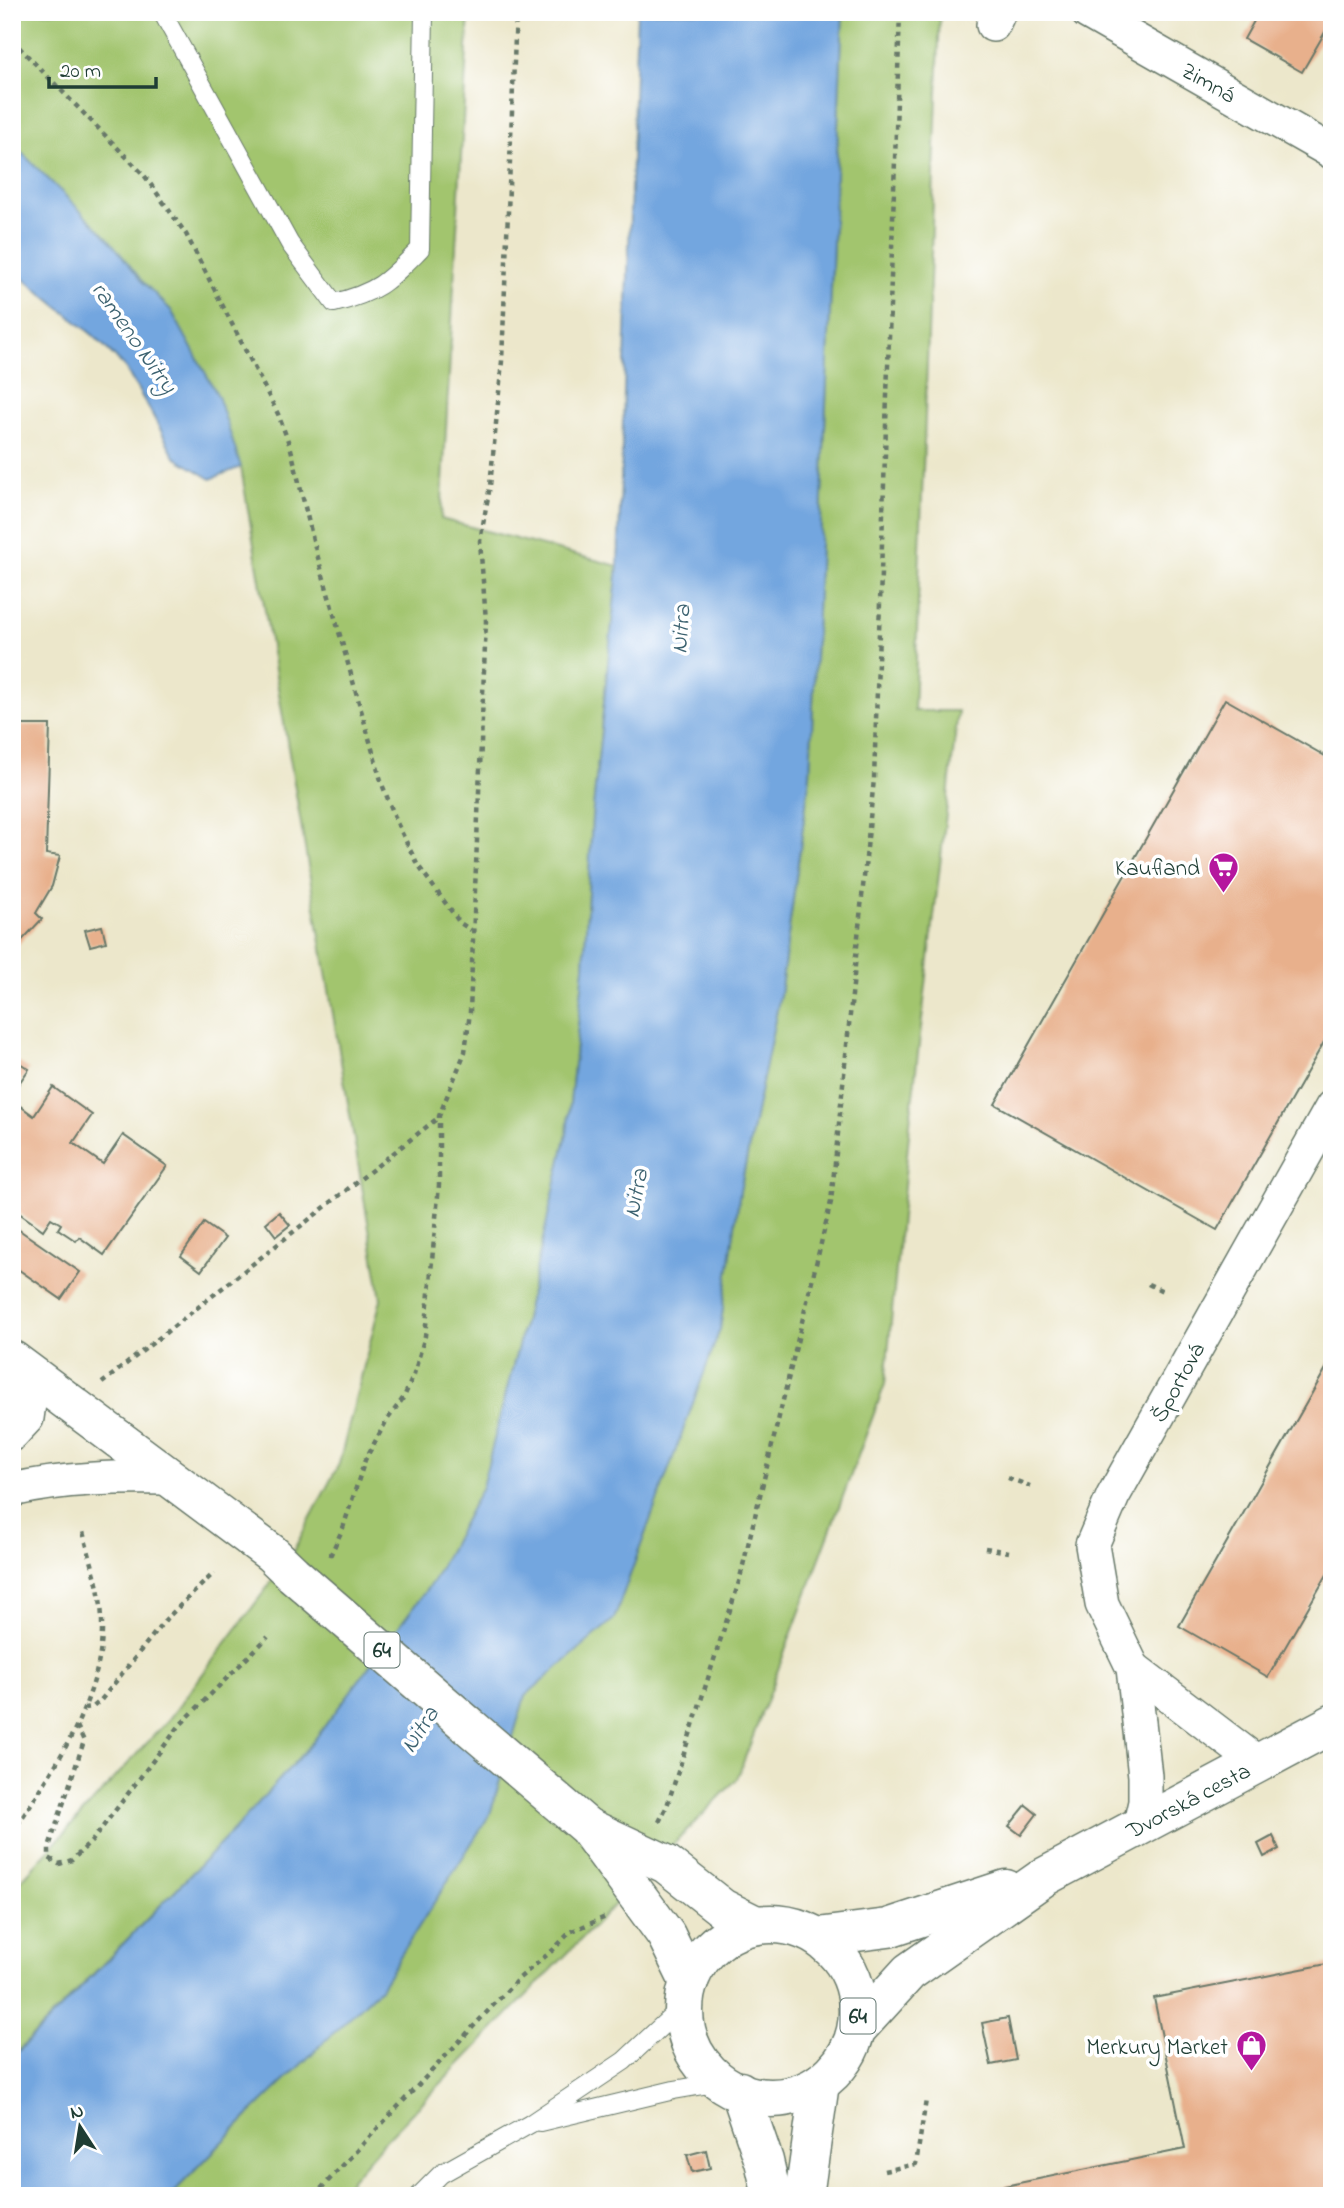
<svg xmlns="http://www.w3.org/2000/svg" width="1344" height="2208" font-family="'Indie Flower',sans-serif">
  <rect width="100%" height="100%" fill="#fff"/>
  <filter id="ink" filterUnits="userSpaceOnUse"><feTurbulence type="fractalNoise" baseFrequency=".0143" numOctaves="2"/><feDisplacementMap in="SourceGraphic" scale="14" xChannelSelector="R" yChannelSelector="G"/><feConvolveMatrix kernelMatrix="1 2 1 2 8 2 1 2 1" color-interpolation-filters="sRGB"/></filter>
  <filter id="wash" filterUnits="userSpaceOnUse"><feTurbulence type="fractalNoise" baseFrequency=".00686" numOctaves="4" result="noise"/><feDisplacementMap in="SourceGraphic" scale="28" xChannelSelector="R" yChannelSelector="G"/><feGaussianBlur stdDeviation="1.57" result="paint"/><feColorMatrix in="noise" values="0 0 0 0 0 0 0 0 0 0 0 0 0 0 0 0 0 1.4 0 .05"/><feComposite in="paint" operator="in"/></filter>
  <g filter="url(#wash)">
    <rect width="100%" height="100%" fill="#ece7cb"/>
    <g fill="#a2c56e" stroke="#608151" stroke-width="2">
      <path d="M12 12H469L441 519 618 566 592 818 584 967 567 1133 524 1323 482 1487 433 1581 312 1743 235 1829 12 2057V1890L169 1719 290 1557 339 1464 381 1299 241 468 12 203Z"/>
      <path d="M843 12H940L914 711H958L911 1113 885 1384 737 1779 380 2146 337 2196H170L250 2114 490 1814 525 1696 614 1618 720 1329 740 1191 780 995 810 775Z"/>
    </g>
    <g fill="#73a6df" stroke="#49728a" stroke-width="2">
      <path d="M637 12H843L810 775 780 995 740 1191 720 1329 614 1619 525 1696 490 1814 380 1988 250 2114 170 2196H12V2058L235 1829 312 1743 433 1581 482 1487 524 1323 567 1133 584 967 592 818 618 566Z"/>
      <path d="M12 143 108 238 143 282 171 310 218 396 241 467 211 479 175 457 151 412 124 366 94 336 12 269Z"/>
    </g>
    <g id="blocks">
      <g fill="#e8b08c">
        <path d="M1259 12H1332V20L1302 72 1244 39Z"/>
        <path d="M1225 699 1332 760V1028L1217 1230 995 1104Z"/>
        <path d="M15 725H50L46 854 60 856 52 886 36 913 42 919 12 951Z"/>
        <path d="M102 926 106 942 90 946 85 930Z"/>
        <path d="M12 1058 29 1069 12 1093Z"/>
        <path d="M53 1087 92 1115 73 1143 103 1164 123 1135 167 1166 104 1255 79 1237 76 1241 58 1229 61 1224 51 1218 43 1230 12 1208V1100L34 1116Z"/>
        <path d="M279 1212 290 1225 276 1236 266 1223Z"/>
        <path d="M204 1223 225 1238 201 1271 181 1256Z"/>
        <path d="M12 1225 80 1272 61 1299 12 1265Z"/>
        <path d="M1332 1358V1566L1268 1677 1179 1626Z"/>
        <path d="M1026 1805 1037 1814 1021 1835 1009 1826Z"/>
        <path d="M1273 1836 1279 1849 1264 1857 1258 1844Z"/>
        <path d="M1332 1963V2196H956L1185 2149 1154 1998Z"/>
        <path d="M1008 2018 1016 2060 991 2065 982 2023Z"/>
        <path d="M706 2150 710 2168 692 2172 687 2155Z"/>
        <path d="M566 2190 576 2196H554L564 2192Z"/>
      </g>
    </g>
  </g>
  <g filter="url(#ink)">
    <use href="#blocks" fill-opacity="0" stroke="#677869" stroke-width="2"/>
    <g fill="none" stroke-linecap="round" stroke-linejoin="round">
      <defs>
        <g id="service">
          <path d="M162 12 290 244 334 303C379 292 388 281 420 249L424 12"/>
          <path d="M540 2122 674 2090 721 2082"/>
          <path d="M419 2196 441 2174 530 2124 624 2061 684 2005"/>
        </g>
        <g id="minor">
          <path d="M1087 12 1332 152"/>
          <path d="M993 25 999 12"/>
          <path d="M12 1381 33 1375 27 1418 12 1434"/>
          <path d="M12 1490C64 1478 117 1477 169 1478"/>
          <path d="M1133 1668 1258 1763"/>
          <path d="M1140 1824 1145 1802V1776L1133 1668 1102 1604 1092 1545 1113 1496 1332 1107"/>
        </g>
        <g id="tertiary">
          <path d="M818 1937 888 1928 1006 1889"/>
          <path d="M857 2029 909 1972 1044 1877 1332 1724"/>
        </g>
        <g id="primary">
          <path d="M12 1360 271 1553 293 1574"/>
          <path d="M470 1727 587 1827 666 1935 689 1982"/>
          <path d="M589 1828 666 1864 722 1908 756 1925"/>
          <circle cx="771" cy="2011" r="87"/>
          <path d="M740 2091 764 2161 772 2196"/>
          <path d="M804 2196 820 2083"/>
        </g>
      </defs>
      <use href="#service" stroke="#677869" stroke-width="20"/>
      <use href="#minor" stroke="#677869" stroke-width="36"/>
      <use href="#tertiary" stroke="#677869" stroke-width="41"/>
      <use href="#primary" stroke="#677869" stroke-width="41"/>
      <g stroke="#677869" stroke-width="4.5" stroke-dasharray="5 5" stroke-linecap="butt">
        <path d="M12 40 144 175 186 234 278 414 291 449 313 540 382 784 398 825 417 864 460 923 471 930"/>
        <path d="M1148 1284 1165 1292"/>
        <path d="M102 1383 439 1117"/>
        <path d="M1008 1478 1030 1486"/>
        <path d="M985 1548 1009 1552"/>
        <path d="M330 1556 343 1528 365 1460 387 1420 404 1397 414 1374 425 1336 439 1185V1116L465 1052 470 1012 486 621 480 541 490 486 502 361 516 12"/>
        <path d="M84 1708 93 1707 101 1700 166 1619 214 1573"/>
        <path d="M77 1726 84 1741 49 1847V1858L59 1864 72 1860 92 1841 180 1725 268 1637"/>
        <path d="M659 1822 667 1806 739 1582 831 1202 874 779 900 12"/>
        <path d="M12 1833C52 1772 104 1698 102 1623 102 1591 90 1559 82 1528"/>
        <path d="M884 2171 916 2164 926 2100"/>
        <path d="M314 2196 517 1980 553 1950 570 1932 608 1916"/>
      </g>
      <use href="#service" stroke="#fff" stroke-width="18"/>
      <use href="#minor" stroke="#fff" stroke-width="33"/>
      <use href="#tertiary" stroke="#fff" stroke-width="38"/>
      <use href="#primary" stroke="#fff" stroke-width="38"/>
      <defs>
        <path id="primary-bridge" d="M293 1574 470 1727"/>
      </defs>
      <use href="#primary-bridge" stroke="#677869" stroke-width="41" stroke-linecap="butt"/>
      <use href="#primary-bridge" stroke="#fff" stroke-width="38"/>
    </g>
  </g>
  <defs>
    <symbol id="supermarket-pin" viewBox="-11 -11 22 30"><path d="M0 17L-7.5 6A9.5 9.5 0 1 1 7.5 6Z" fill="#b5179e" stroke="#fff"/><path d="M-6-5.5h2.5l.6 2H6L4.5 2H-2.5L-4.4-4H-6ZM-1.5 3.2a1.3 1.3 0 1 0 .1 0ZM3 3.2a1.3 1.3 0 1 0 .1 0Z" fill="#fff"/></symbol>
    <symbol id="shop-pin" viewBox="-11 -11 22 30"><path d="M0 17L-7.5 6A9.5 9.5 0 1 1 7.5 6Z" fill="#b5179e" stroke="#fff"/><path d="M-5-2.5h2.3a2.7 3.5 0 0 1 5.4 0H5L5.5 6h-11ZM-1.5-2.5h3a1.5 2.3 0 0 0-3 0Z" fill="#fff"/></symbol>
  </defs>
  <g fill-rule="evenodd">
    <use href="#supermarket-pin" x="1206" y="850" width="35" height="47"/>
    <use href="#shop-pin" x="1234" y="2028" width="35" height="47"/>
  </g>
  <g text-anchor="middle" stroke-width="7" stroke-linejoin="round" paint-order="stroke">
    <g fill="#fff" stroke="#627771" stroke-width="2">
      <rect x="364.5" y="1632.5" width="35" height="35" rx="5"/>
      <rect x="840.5" y="1998.5" width="35" height="35" rx="5"/>
    </g>
    <g font-size="21" font-weight="bold" fill="#1f3d34">
      <text x="382" y="1657">64</text>
      <text x="858" y="2023">64</text>
    </g>
    <g font-size="23" fill="#1f3d34" stroke="#fff">
      <text transform="translate(1209 82) rotate(30)" y="8">Zimná</text>
      <text transform="translate(1177 1382) rotate(-61)" y="8">Športová</text>
      <text transform="translate(1188 1800) rotate(-28)" y="8">Dvorská cesta</text>
    </g>
    <g font-size="23" fill="#1f3d34" stroke="#fff" text-anchor="end">
      <text x="1200" y="875">Kaufland</text>
      <text x="1228" y="2054">Merkury Market</text>
    </g>
    <g font-size="24" font-style="italic" fill="#3c6270" stroke="#fff">
      <text transform="translate(135 337) rotate(55)" y="8">rameno Nitry</text>
      <text transform="translate(680 629) rotate(-86)" y="8">Nitra</text>
      <text transform="translate(635 1193) rotate(-79)" y="8">Nitra</text>
      <text transform="translate(419 1729) rotate(-57)" y="8">Nitra</text>
    </g>
  </g>
  <rect width="1344" height="2208" fill="none" stroke="#fff" stroke-width="42"/>
  <g transform="translate(80 2127) rotate(348)" stroke="#ffffff" stroke-width="5" paint-order="stroke">
  <path d="M0-5L12 26L0 18L-12 26Z" fill="#1f3d34"/>
  <text y="-10" font-size="19" font-weight="bold" text-anchor="middle" fill="#1f3d34">N</text>
  </g>
  <path d="M49 77v10h107v-10" fill="none" stroke="#1f3d34" stroke-width="3.5"/>
  <text x="60" y="77" font-size="21" fill="#1f3d34" stroke="#ffffff" stroke-width="5" paint-order="stroke">20 m</text>
</svg>
